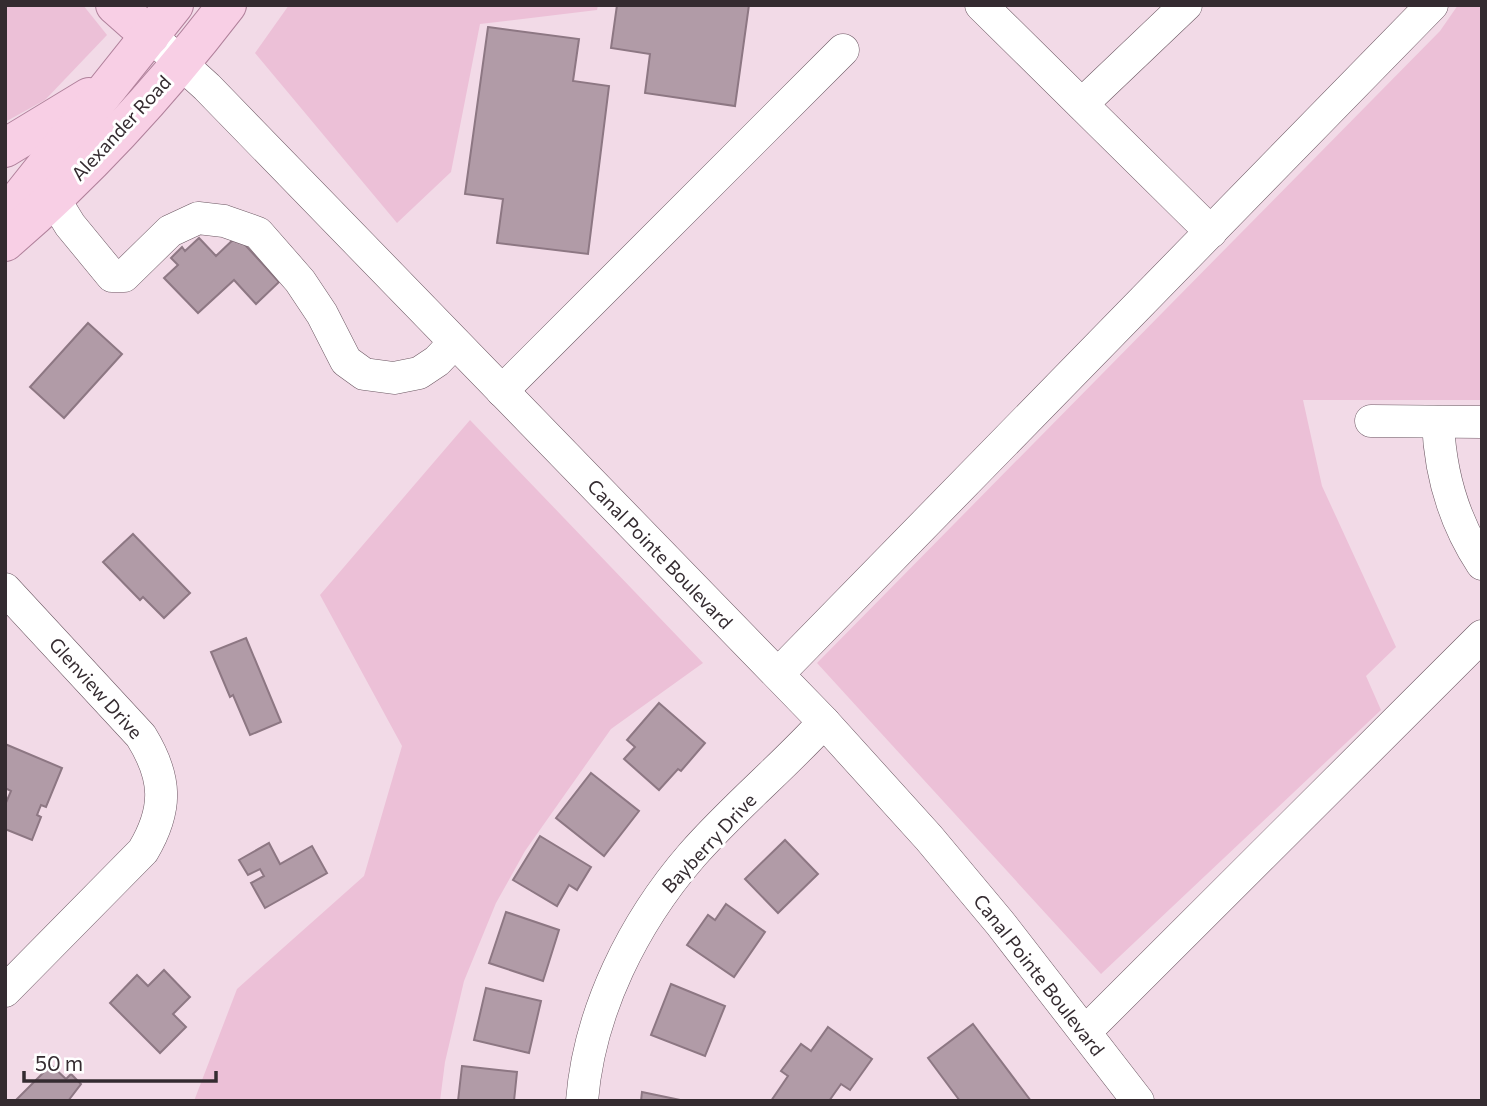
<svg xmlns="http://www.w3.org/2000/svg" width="1487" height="1106" font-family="Commissioner,sans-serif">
  <rect width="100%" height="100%" fill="#f2dae7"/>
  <g fill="#ecc0d7">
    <path d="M5 5H83L107 35 45 100 5 122Z"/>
    <path d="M289 5H598L597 10 480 24 451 172 397 223 255 53Z"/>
    <path d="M1458 5H1482V400H1303L1322 486 1396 647 1366 676 1381 710 1101 974 817 663 1440 31Z"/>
    <path d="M470 420 703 663 611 729 525 851 496 903 464 981 445 1062 440 1101H194L237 989 364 876 402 746 320 595Z"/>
  </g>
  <g fill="#b19ba7" stroke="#8d7783" stroke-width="2">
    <path d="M617 5H749L735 106 645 93 650 54 611 48Z"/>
    <path d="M488 27 579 39 573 81 609 86 588 254 497 243 503 199 465 194Z"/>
    <path d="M237 236 279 282 256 304 234 280 198 313 164 278 178 265 171 258 182 247 185 251 199 238 216 256Z"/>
    <path d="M88 323 122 354 64 418 30 387Z"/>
    <path d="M133 534 190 593 164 618 143 597 140 600 103 562Z"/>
    <path d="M246 638 281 722 250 735 233 695 230 697 211 652Z"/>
    <path d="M659 703 705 743 681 771 678 769 659 790 624 759 635 747 627 740Z"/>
    <path d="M5 744 62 768 46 807 41 805 37 815 41 817 32 840 5 829V805L11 791 5 788Z"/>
    <path d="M591 773 639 811 604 856 556 818Z"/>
    <path d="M540 836 591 867 577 890 569 885 557 906 513 880Z"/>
    <path d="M785 840 818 874 778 913 745 879Z"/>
    <path d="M269 843 280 864 312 846 327 873 265 908 251 883 264 876 260 869 248 875 239 860Z"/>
    <path d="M726 904 765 932 734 977 687 945 708 915 715 920Z"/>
    <path d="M506 912 559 930 543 981 489 963Z"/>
    <path d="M164 970 190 997 173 1014 186 1027 160 1053 110 1003 137 975 148 986Z"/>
    <path d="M671 984 725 1006 705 1056 651 1035Z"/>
    <path d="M486 988 541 1001 529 1053 474 1040Z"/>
    <path d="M973 1024 1031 1101H960L928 1058Z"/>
    <path d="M828 1027 872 1059 850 1090 841 1084 829 1101H771L788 1076 781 1071 801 1044 811 1051Z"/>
    <path d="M51 1065 66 1079 71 1074 81 1084 68 1101H15Z"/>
    <path d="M462 1066 517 1072 514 1101H458Z"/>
    <path d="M642 1092 685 1101H641Z"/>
  </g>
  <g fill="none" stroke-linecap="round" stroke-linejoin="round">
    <defs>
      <g id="minor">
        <path d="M981 5 1211 232"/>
        <path d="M163 47 207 87 824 722 929 838 1000 923 1138 1101"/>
        <path d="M1082 104 1186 5"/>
        <path d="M54 199 70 225 112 276H124L170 231 198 218 224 221 258 233 300 281 322 314 346 361 364 374 394 378 419 373 437 361 454 343"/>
        <path d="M502 391 843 50"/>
        <path d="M1371 421 1482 422"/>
        <path d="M1438 422C1440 474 1453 520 1482 564"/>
        <path d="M5 589 141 736C167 778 168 809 143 851L5 991"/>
        <path d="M778 674 1432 5"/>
        <path d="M1085 1032 1482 636"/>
        <path d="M582 1101C589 1011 634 922 692 855 733 808 782 768 824 722"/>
      </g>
      <g id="major">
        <path d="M115 5 150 36"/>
        <path d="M5 148 89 97"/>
        <path d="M5 217 174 5"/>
        <path d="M5 242C88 171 161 91 227 5"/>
      </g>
    </defs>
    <use href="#minor" stroke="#6b5762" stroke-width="33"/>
    <use href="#major" stroke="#b0819b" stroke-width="40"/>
    <use href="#minor" stroke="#fff" stroke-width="32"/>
    <use href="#major" stroke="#f8cfe5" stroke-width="38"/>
  </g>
  <g text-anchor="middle" stroke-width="6" stroke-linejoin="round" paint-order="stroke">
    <g font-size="19" fill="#342b30" stroke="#fff">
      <text transform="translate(121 128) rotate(-47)" y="7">Alexander Road</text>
      <text transform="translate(660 554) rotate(46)" y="7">Canal Pointe Boulevard</text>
      <text transform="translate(96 688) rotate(48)" y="7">Glenview Drive</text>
      <text transform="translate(709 843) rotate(-47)" y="7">Bayberry Drive</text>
      <text transform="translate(1039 975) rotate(52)" y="7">Canal Pointe Boulevard</text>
    </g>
  </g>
  <rect width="1487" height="1106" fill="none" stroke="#342b30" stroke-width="14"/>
  <path d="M24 1071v10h192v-10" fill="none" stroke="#342b30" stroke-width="3.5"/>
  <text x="35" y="1071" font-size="21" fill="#342b30" stroke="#ffffff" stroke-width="5" paint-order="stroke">50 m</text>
</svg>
